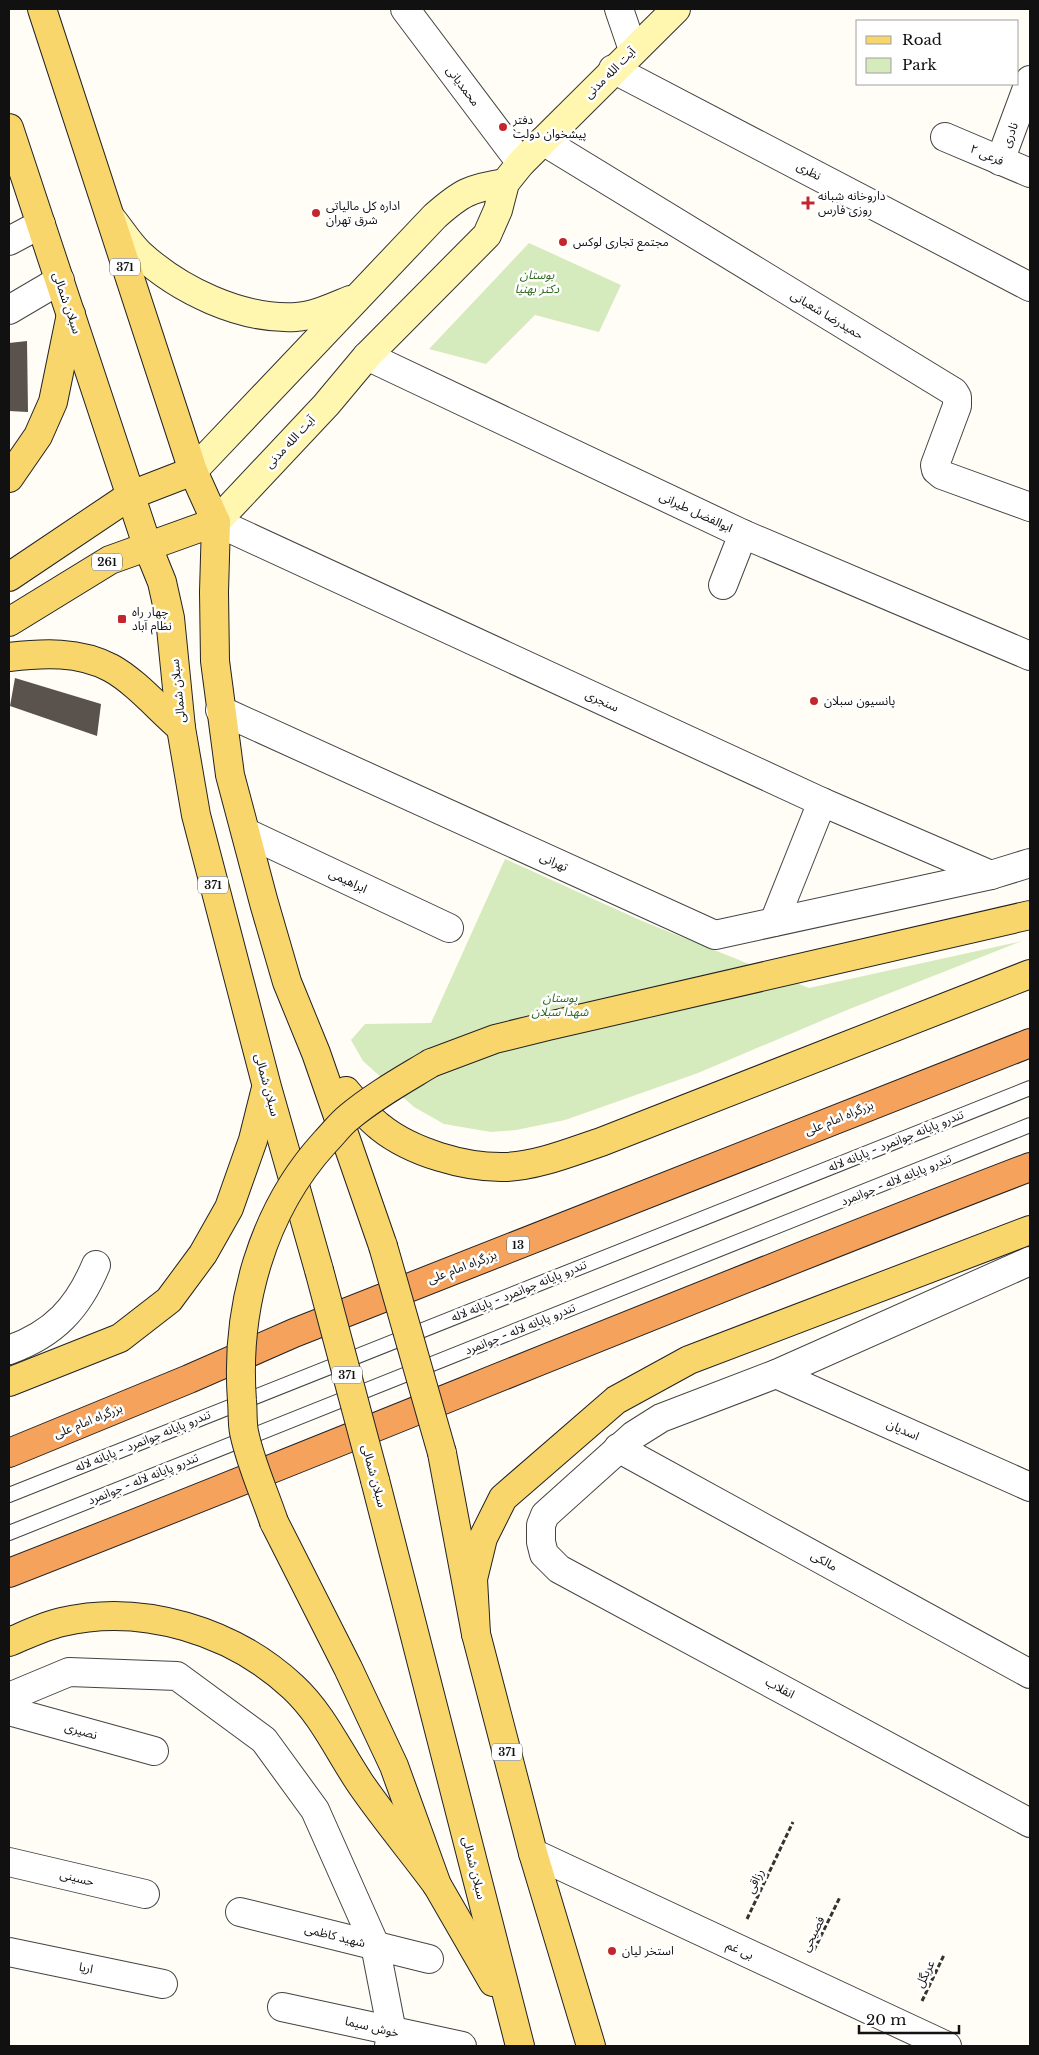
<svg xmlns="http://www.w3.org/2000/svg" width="1039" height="2055" font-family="'Libre Baskerville','Noto Sans Arabic',serif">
  <rect width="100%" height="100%" fill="#fffdf5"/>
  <g fill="#d5ebbd">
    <path d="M529 243 621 285 599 332 535 315 486 364 429 349Z"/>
    <path d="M505 859 642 921 809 988 1022 941 847 1010 698 1073 565 1120 516 1130 491 1132 444 1124 414 1107 363 1061 351 1040 365 1024 431 1023Z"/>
  </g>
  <g fill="#5a524d">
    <path d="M27 341 28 412 9 411V343Z"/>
    <path d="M15 678 101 704 97 736 10 706Z"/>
  </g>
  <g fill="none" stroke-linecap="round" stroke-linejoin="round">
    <defs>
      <g id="lane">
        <path d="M9 1495 1030 1088"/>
        <path d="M9 1533 1030 1125"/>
      </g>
      <g id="street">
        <path d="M405 9 521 163"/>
        <path d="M619 9 633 50"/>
        <path d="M613 69 1030 287"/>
        <path d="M945 137 1030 173"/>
        <path d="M543 141 954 392 957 397V406L935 465 936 470 942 475 1030 507"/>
        <path d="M1000 161 1030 80"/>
        <path d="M9 241 41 224"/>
        <path d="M9 310 60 280"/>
        <path d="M367 356 743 534 1030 656"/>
        <path d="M216 522 822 802 991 875"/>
        <path d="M723 585 743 534"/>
        <path d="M220 710 715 935 991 875 1030 863"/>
        <path d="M247 833 449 928"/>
        <path d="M774 922 822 802"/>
        <path d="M1030 1261 776 1374 661 1418 634 1435 545 1515 541 1525V1542L544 1554 559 1569 1030 1823"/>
        <path d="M9 1350C54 1334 78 1308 96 1265"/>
        <path d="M776 1374 1030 1487"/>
        <path d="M618 1448 1030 1674"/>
        <path d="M9 1697 69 1672 177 1676 264 1740 315 1810 375 1945 392 2032 389 2046"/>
        <path d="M9 1711 154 1751"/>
        <path d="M533 1853 947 2046"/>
        <path d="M9 1862 145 1894"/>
        <path d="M240 1912 429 1959"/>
        <path d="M9 1952 163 1984"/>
        <path d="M282 2007 462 2046"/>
      </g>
      <g id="secondary">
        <path d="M111 218C121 230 129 244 140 254 179 290 241 320 296 317 314 316 333 307 350 300"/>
        <path d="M193 471 435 216C461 193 470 188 505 183"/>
        <path d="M216 522 326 405 367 356 487 235 498 210 505 183 521 163 676 9"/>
      </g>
      <g id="primary">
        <path d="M42 9 193 471 216 522 214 592 215 661 230 775 264 903 287 982 316 1053 383 1246"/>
        <path d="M9 128 147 545 162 582 170 618 181 728 196 815 267 1087 319 1270"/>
        <path d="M9 478 38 436 53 402 71 314"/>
        <path d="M9 577 131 495 193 471"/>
        <path d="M9 622 110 560 216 522"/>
        <path d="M9 657C43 653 79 651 111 668 135 681 160 710 181 728"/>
        <path d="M431 1063 495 1039 548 1026 1030 915"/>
        <path d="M346 1091C356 1103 367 1117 380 1127 411 1152 465 1168 505 1167 537 1166 571 1152 601 1142L1030 974"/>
        <path d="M9 1382 120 1338 169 1300 203 1254 229 1208 253 1140 266 1088"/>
        <path d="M442 1453 476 1634 533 1853 591 2046"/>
        <path d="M375 1480 520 2046"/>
        <path d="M274 1522 348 1668 394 1766 437 1885 493 1982"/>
        <path d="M476 1634 473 1579 483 1538 503 1498 616 1400 689 1360 1030 1230"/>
        <path d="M9 1642C26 1635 44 1626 62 1622 142 1603 233 1631 293 1687 322 1714 338 1750 360 1783 384 1818 412 1851 437 1885"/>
      </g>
      <g id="highway">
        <path d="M9 1453 189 1379 294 1333 1030 1043"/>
        <path d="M9 1573C350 1440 688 1298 1030 1167"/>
      </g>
    </defs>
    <use href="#lane" stroke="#444" stroke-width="16"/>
    <use href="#street" stroke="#444" stroke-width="30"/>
    <use href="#secondary" stroke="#333" stroke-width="30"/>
    <use href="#primary" stroke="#222" stroke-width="30"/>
    <use href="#highway" stroke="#222" stroke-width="30"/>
    <g stroke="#333" stroke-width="3" stroke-dasharray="5 2.5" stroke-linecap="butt">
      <path d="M747 1919 793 1822"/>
      <path d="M814 1950 840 1897"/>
      <path d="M922 2001 944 1955"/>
    </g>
    <use href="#lane" stroke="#fff" stroke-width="14"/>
    <use href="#street" stroke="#fff" stroke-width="28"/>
    <use href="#secondary" stroke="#fff6b0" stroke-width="28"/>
    <use href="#primary" stroke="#f9d66b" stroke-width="28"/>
    <use href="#highway" stroke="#f5a25d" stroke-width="28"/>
    <defs>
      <g id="primary-bridge">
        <path d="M383 1246 442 1453"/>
        <path d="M319 1270 375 1480"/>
        <path d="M274 1522C264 1492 250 1462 244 1432 242 1422 243 1411 242 1401 235 1308 262 1211 325 1142 333 1134 340 1124 349 1117 374 1096 403 1080 431 1063"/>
      </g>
    </defs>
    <use href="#primary-bridge" stroke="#222" stroke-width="30" stroke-linecap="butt"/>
    <use href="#primary-bridge" stroke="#f9d66b" stroke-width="28"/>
  </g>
  <g fill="#c4262e" stroke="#fff" stroke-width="2">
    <circle cx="503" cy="127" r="5"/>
    <path d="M805.5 195.5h5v5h5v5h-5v5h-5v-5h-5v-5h5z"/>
    <circle cx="316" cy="213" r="5"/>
    <circle cx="563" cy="242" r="5"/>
    <rect x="117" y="614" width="10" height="10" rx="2.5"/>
    <circle cx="814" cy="701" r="5"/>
    <circle cx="612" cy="1951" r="5"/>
  </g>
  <g text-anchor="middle" stroke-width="5" stroke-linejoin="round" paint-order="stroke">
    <g fill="#fff" stroke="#585858" stroke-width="1">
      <rect x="110" y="258.5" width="30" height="17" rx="4"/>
      <rect x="92" y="553.5" width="30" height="17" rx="4"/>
      <rect x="198" y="876.5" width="30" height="17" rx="4"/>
      <rect x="507" y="1236.5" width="22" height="17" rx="4"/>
      <rect x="332" y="1366.5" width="30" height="17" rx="4"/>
      <rect x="492" y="1743.5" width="30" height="17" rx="4"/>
    </g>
    <g font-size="11" font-weight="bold" fill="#111">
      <text x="125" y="271">371</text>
      <text x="107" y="566">261</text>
      <text x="213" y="889">371</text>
      <text x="518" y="1249">13</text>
      <text x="347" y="1379">371</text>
      <text x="507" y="1756">371</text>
    </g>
    <g font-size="12" fill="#111" stroke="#fff">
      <text transform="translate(610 73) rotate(-45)" y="4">آیت الله مدنی</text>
      <text transform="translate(463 86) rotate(53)" y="4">محمدیانی</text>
      <text transform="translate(1010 135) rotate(-70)" y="4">نادری</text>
      <text transform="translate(987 155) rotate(23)" y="4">فرعی ۲</text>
      <text transform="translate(809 171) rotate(28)" y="4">نظری</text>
      <text transform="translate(67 303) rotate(71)" y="4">سبلان شمالی</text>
      <text transform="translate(827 315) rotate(31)" y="4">حمیدرضا شعبانی</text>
      <text transform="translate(290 442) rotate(-47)" y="4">آیت الله مدنی</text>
      <text transform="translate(696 512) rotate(25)" y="4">ابوالفضل طیرانی</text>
      <text transform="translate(178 691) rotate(-96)" y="4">سبلان شمالی</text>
      <text transform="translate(602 701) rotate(25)" y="4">سنجری</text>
      <text transform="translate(554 862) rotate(24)" y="4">تهرانی</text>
      <text transform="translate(348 881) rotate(25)" y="4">ابراهیمی</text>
      <text transform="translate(267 1085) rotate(75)" y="4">سبلان شمالی</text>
      <text transform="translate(839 1118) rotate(-22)" y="4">بزرگراه امام علی</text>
      <text transform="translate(896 1141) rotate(-22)" y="4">تندرو پایانه جوانمرد - پایانه لاله</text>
      <text transform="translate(896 1180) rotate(-22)" y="4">تندرو پایانه لاله - جوانمرد</text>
      <text transform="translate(462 1267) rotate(-21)" y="4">بزرگراه امام علی</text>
      <text transform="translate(519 1291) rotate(-22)" y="4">تندرو پایانه جوانمرد - پایانه لاله</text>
      <text transform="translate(520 1329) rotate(-22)" y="4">تندرو پایانه لاله - جوانمرد</text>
      <text transform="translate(88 1421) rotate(-22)" y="4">بزرگراه امام علی</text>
      <text transform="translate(903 1430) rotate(24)" y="4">اسدیان</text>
      <text transform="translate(143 1441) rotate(-22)" y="4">تندرو پایانه جوانمرد - پایانه لاله</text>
      <text transform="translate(374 1476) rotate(75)" y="4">سبلان شمالی</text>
      <text transform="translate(143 1479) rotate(-22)" y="4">تندرو پایانه لاله - جوانمرد</text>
      <text transform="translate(824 1561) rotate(29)" y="4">مالکی</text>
      <text transform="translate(780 1688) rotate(28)" y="4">انقلاب</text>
      <text transform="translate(81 1731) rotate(16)" y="4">نصیری</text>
      <text transform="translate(474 1868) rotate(76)" y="4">سبلان شمالی</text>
      <text transform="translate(77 1878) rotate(14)" y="4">حسینی</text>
      <text transform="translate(755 1881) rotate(-64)" y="4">رزاقی</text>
      <text transform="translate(813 1934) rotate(-64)" y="4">فصیحی</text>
      <text transform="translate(335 1936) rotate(14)" y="4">شهید کاظمی</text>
      <text transform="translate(740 1950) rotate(25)" y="4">بی غم</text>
      <text transform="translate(86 1968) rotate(12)" y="4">اریا</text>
      <text transform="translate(925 1974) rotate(-64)" y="4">عربگل</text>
      <text transform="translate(372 2027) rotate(13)" y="4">خوش سیما</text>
    </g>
    <g font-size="12" fill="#111" stroke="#fff" text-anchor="start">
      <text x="513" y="124">دفتر<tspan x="513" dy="14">پیشخوان دولت</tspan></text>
      <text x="818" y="200">داروخانه شبانه<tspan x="818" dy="14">روزی فارس</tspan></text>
      <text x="326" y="210">اداره کل مالیاتی<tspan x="326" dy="14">شرق تهران</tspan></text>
      <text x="573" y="246">مجتمع تجاری لوکس</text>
      <text x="132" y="616">چهار راه<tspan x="132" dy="14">نظام آباد</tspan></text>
      <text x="824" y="705">پانسیون سبلان</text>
      <text x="622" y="1955">استخر لیان</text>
    </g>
    <g font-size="12" font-style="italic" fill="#2f6b1f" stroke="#fff">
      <text x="537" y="279">بوستان<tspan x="537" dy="14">دکتر بهنیا</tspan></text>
      <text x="560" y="1002">بوستان<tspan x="560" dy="14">شهدا سبلان</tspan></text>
    </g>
  </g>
  <rect width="1039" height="2055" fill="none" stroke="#111111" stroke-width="20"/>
  <rect x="856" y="20" width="162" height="65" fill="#ffffff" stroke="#a0a0a0"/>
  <rect x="866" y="36" width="25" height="8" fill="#f9d66b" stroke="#a0a0a0"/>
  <text x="902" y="45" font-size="15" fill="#111111">Road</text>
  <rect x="866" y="58" width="25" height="15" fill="#d5ebbd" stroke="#a0a0a0"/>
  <text x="902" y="70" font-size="15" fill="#111111">Park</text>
  <path d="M859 2025v8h100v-8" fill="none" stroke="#111111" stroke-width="2.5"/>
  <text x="866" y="2025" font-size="15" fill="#111111" stroke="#ffffff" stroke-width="4" paint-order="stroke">20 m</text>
</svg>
